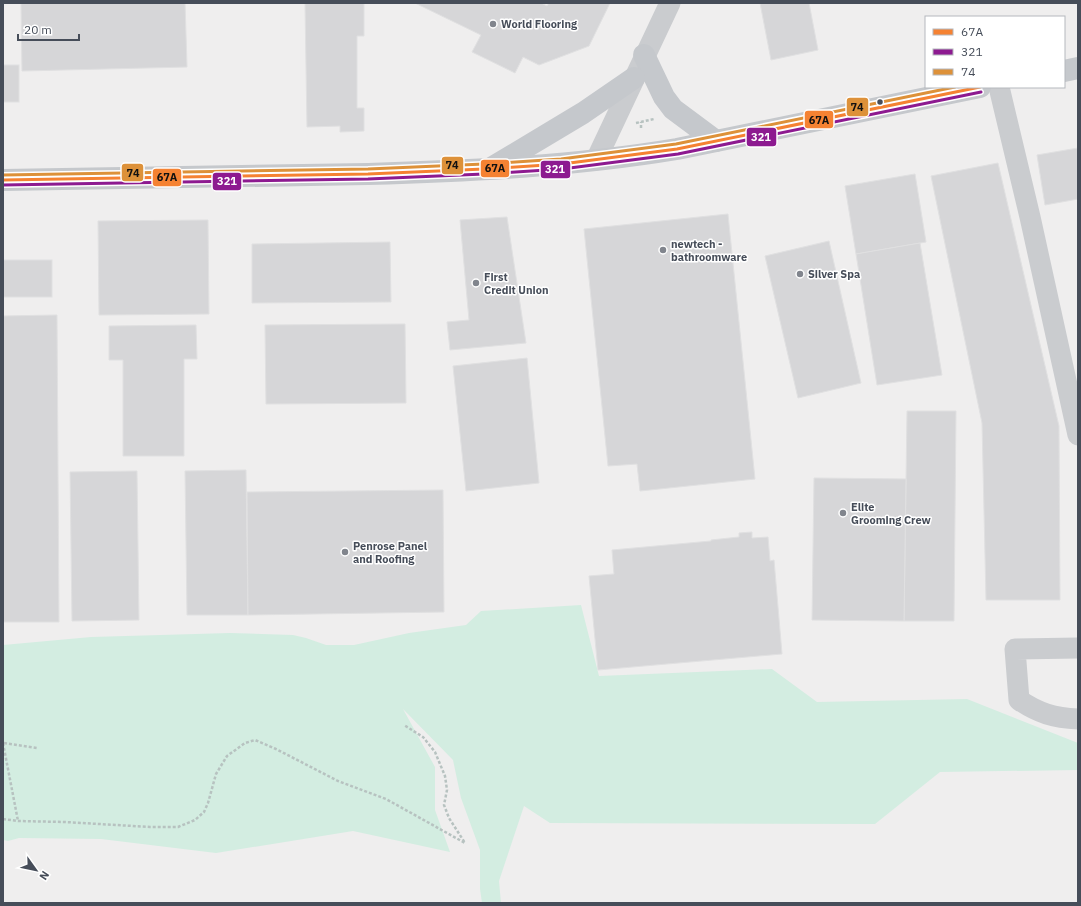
<svg xmlns="http://www.w3.org/2000/svg" width="1081" height="906" font-family="'IBM Plex Sans',sans-serif">
  <rect width="100%" height="100%" fill="#efeeee"/>
  <path fill="#d3ede1" d="M581 605 599 676 772 669 817 702 967 699 1078 743V770L940 772 875 824 550 823 524 806 499 881 501 903H482L480 889V850L461 798 453 760 403 709 435 767V810L450 852 353 831 216 853 101 839 19 838 8 841 3 840V645L91 637 230 633 293 635 306 638 326 645H354L409 633 466 625 481 611Z"/>
  <g fill="#d6d6d8" stroke="#e0e0e1">
    <path d="M21 3H185L187 67 22 71Z"/>
    <path d="M305 3H364V36H357V108H364V131L340 132V126L307 127Z"/>
    <path d="M415 3H541L547 6 549 3H610L589 46 539 65 523 57 515 73 472 52 481 35Z"/>
    <path d="M760 3H809L818 50 771 60Z"/>
    <rect x="3" y="65" width="16" height="37"/>
    <path d="M1078 148V199L1045 205 1037 155Z"/>
    <path d="M998 163 1059 426 1060 600H986L982 423 931 176Z"/>
    <path d="M915 174 926 242 856 254 845 186Z"/>
    <path d="M728 214 755 479 640 491 637 464 608 466 584 229Z"/>
    <path d="M507 217 526 343 450 350 447 322 469 320 460 220Z"/>
    <path d="M208 220 209 314 99 315 98 221Z"/>
    <path d="M829 241 861 383 798 398 765 256Z"/>
    <path d="M390 242 391 302 252 303V244Z"/>
    <path d="M920 243 942 375 877 385 856 254Z"/>
    <rect x="3" y="260" width="49" height="37"/>
    <path d="M57 315 59 622H3V316Z"/>
    <path d="M405 324 406 403 266 404 265 325Z"/>
    <path d="M196 325 197 359H184V456H123V360H109V326Z"/>
    <path d="M527 358 539 483 466 491 453 366Z"/>
    <path d="M907 411H956L954 621H904Z"/>
    <path d="M246 470 248 615H187L185 471Z"/>
    <path d="M137 471 139 620 72 621 70 472Z"/>
    <path d="M814 478 906 479 904 621 812 620Z"/>
    <path d="M443 490 444 612 248 615 247 492Z"/>
    <path d="M752 532V538L768 537 770 561 774 560 782 654 598 670 589 576 614 574 612 550 711 541V540L739 537V533Z"/>
  </g>
  <g fill="none" stroke-linecap="round" stroke-linejoin="round">
    <g stroke="#b7c2c0" stroke-width="2.5" stroke-dasharray="3 2" stroke-linecap="butt">
      <path d="M636 123 654 119"/>
      <path d="M641 128V122"/>
      <path d="M3 743 18 821"/>
      <path d="M4 743 37 748"/>
      <path d="M3 819 18 821 65 822 150 827H178L195 820 204 812 208 803 216 774 227 756 245 743 255 740 276 749 338 781 386 799 465 843 449 818 444 805 447 790 445 776 435 752 423 737 404 725"/>
    </g>
    <g stroke="#cacccf" stroke-width="21">
      <path d="M999 87 1030 217 1078 435"/>
      <path d="M596 160 670 3"/>
      <path d="M1078 648 1015 649 1019 700C1038 713 1054 718 1078 719"/>
    </g>
    <g stroke="#c5c8cc" stroke-width="22">
      <path d="M644 55 664 97 673 109 716 141"/>
      <path d="M1064 71 1078 68"/>
      <path d="M493 167 583 113 634 78"/>
      <path d="M3 180 368 174C471 171 575 166 677 149L980 87"/>
    </g>
    <defs>
      <path id="bus-1" d="M3 180 368 174 484 169 562 164 677 149 980 87"/>
      <path id="bus-2" d="M3 185 368 179 484 174 562 169 678 154 981 92"/>
      <path id="bus-3" d="M3 175 368 169 484 164 561 159 676 144 955 87"/>
    </defs>
    <use href="#bus-1" stroke="#fff" stroke-width="6"/>
    <use href="#bus-2" stroke="#fff" stroke-width="6"/>
    <use href="#bus-3" stroke="#fff" stroke-width="6"/>
    <use href="#bus-1" stroke="#f58232" stroke-width="3"/>
    <use href="#bus-2" stroke="#8d1a90" stroke-width="3"/>
    <use href="#bus-3" stroke="#dd9139" stroke-width="3"/>
  </g>
  <g fill="#81858d" stroke="#fff" stroke-width="1.5">
    <circle cx="493" cy="24" r="4"/>
    <circle cx="663" cy="250" r="4"/>
    <circle cx="800" cy="274" r="4"/>
    <circle cx="476" cy="283" r="4"/>
    <circle cx="843" cy="513" r="4"/>
    <circle cx="345" cy="552" r="4"/>
  </g>
  <circle fill="#464d59" stroke="#fff" stroke-width="1.5" cx="880" cy="102" r="3.5"/>
  <g text-anchor="middle" stroke-width="3" stroke-linejoin="round" paint-order="stroke">
    <g font-size="11" font-weight="bold" fill="#464d59" stroke="#fff" text-anchor="start">
      <text x="501" y="28">World Flooring</text>
      <text x="671" y="248">newtech -<tspan x="671" dy="13">bathroomware</tspan></text>
      <text x="808" y="278">Silver Spa</text>
      <text x="484" y="281">First<tspan x="484" dy="13">Credit Union</tspan></text>
      <text x="851" y="511">Elite<tspan x="851" dy="13">Grooming Crew</tspan></text>
      <text x="353" y="550">Penrose Panel<tspan x="353" dy="13">and Roofing</tspan></text>
    </g>
  </g>
  <g stroke="#fff" stroke-width="1.5">
    <rect x="846" y="97" width="23" height="20" rx="4" fill="#dd9139"/>
    <rect x="804" y="110" width="30" height="19" rx="4" fill="#f58232"/>
    <rect x="746" y="127" width="31" height="20" rx="4" fill="#8d1a90"/>
    <rect x="441" y="156" width="23" height="19" rx="4" fill="#dd9139"/>
    <rect x="480" y="159" width="30" height="19" rx="4" fill="#f58232"/>
    <rect x="540" y="160" width="31" height="19" rx="4" fill="#8d1a90"/>
    <rect x="121" y="163" width="23" height="19" rx="4" fill="#dd9139"/>
    <rect x="152" y="168" width="30" height="19" rx="4" fill="#f58232"/>
    <rect x="212" y="172" width="30" height="19" rx="4" fill="#8d1a90"/>
  </g>
  <g font-size="11" text-anchor="middle" font-weight="bold" fill="#fff">
    <text x="761" y="141">321</text>
    <text x="555" y="173">321</text>
    <text x="227" y="185">321</text>
  </g>
  <g font-size="11" text-anchor="middle" font-weight="bold" fill="#111">
    <text x="857" y="111">74</text>
    <text x="819" y="124">67A</text>
    <text x="452" y="169">74</text>
    <text x="495" y="172">67A</text>
    <text x="133" y="177">74</text>
    <text x="167" y="181">67A</text>
  </g>
  <rect width="1081" height="906" fill="none" stroke="#464d59" stroke-width="8"/>
  <rect x="925" y="16" width="140" height="72" fill="#ffffff" stroke="#b5b8bd"/>
  <rect x="933" y="29" width="20" height="6" fill="#f58232" stroke="#b5b8bd"/>
  <text x="961" y="36" font-size="12" fill="#464d59">67A</text>
  <rect x="933" y="49" width="20" height="6" fill="#8d1a90" stroke="#b5b8bd"/>
  <text x="961" y="56" font-size="12" fill="#464d59">321</text>
  <rect x="933" y="69" width="20" height="6" fill="#dd9139" stroke="#b5b8bd"/>
  <text x="961" y="76" font-size="12" fill="#464d59">74</text>
  <g transform="translate(36 870) rotate(123)" stroke="#ffffff" stroke-width="3" paint-order="stroke">
  <path d="M0-3L7 15L0 10L-7 15Z" fill="#464d59"/>
  <text y="-6" font-size="11" font-weight="bold" text-anchor="middle" fill="#464d59">N</text>
  </g>
  <path d="M18 34v6h61v-6" fill="none" stroke="#464d59" stroke-width="2"/>
  <text x="24" y="34" font-size="12" fill="#464d59" stroke="#ffffff" stroke-width="3" paint-order="stroke">20 m</text>
</svg>
